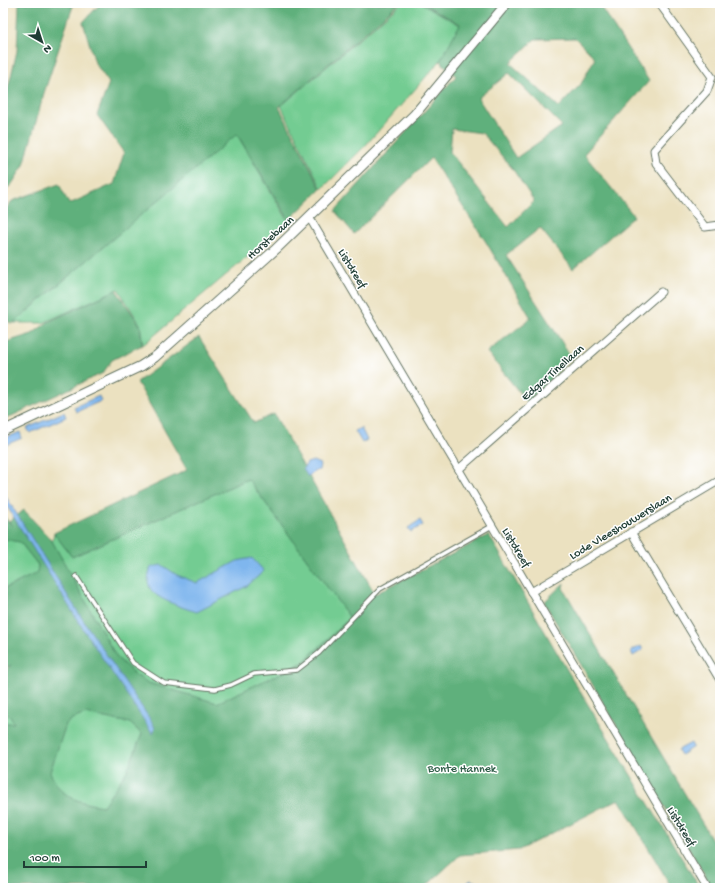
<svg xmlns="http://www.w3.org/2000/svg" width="723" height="891" font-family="'Gochi Hand',sans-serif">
  <rect width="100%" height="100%" fill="#fff"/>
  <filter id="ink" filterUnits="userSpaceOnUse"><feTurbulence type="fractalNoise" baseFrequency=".025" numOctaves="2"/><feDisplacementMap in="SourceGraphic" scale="8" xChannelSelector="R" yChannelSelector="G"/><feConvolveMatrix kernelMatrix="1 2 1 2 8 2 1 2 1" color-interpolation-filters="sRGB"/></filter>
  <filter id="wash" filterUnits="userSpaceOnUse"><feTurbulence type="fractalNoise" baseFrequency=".012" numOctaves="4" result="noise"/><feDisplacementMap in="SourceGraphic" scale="16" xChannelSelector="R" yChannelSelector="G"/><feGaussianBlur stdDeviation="0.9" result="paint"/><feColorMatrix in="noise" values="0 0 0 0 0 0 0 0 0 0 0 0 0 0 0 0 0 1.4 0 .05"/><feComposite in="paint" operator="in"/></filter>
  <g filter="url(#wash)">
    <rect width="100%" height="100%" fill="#ebe1c0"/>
    <g fill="#73cc92" stroke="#498463">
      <path d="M401 3H421L460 25 440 61 365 146 322 189 281 106Z"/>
      <path d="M236 133 289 222 143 345 140 324 118 289 43 323H14Z"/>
      <path d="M248 479 350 618 302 663 217 703 148 683 137 676 117 658 52 541 54 533 72 557Z"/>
      <path d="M3 539 20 542 38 565 37 573 6 588 3 587Z"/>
      <path d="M86 714 130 723 142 734 127 771 103 806C78 803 60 797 50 772L66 724 72 719Z"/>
      <path d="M3 715H9L14 723H4L3 745Z"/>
    </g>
    <g fill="#5eb07c" stroke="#3e7658" fill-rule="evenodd">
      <path d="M19 3H74L44 93 24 165 12 184 3 193V109L17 51Z"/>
      <path d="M101 3H399L279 107 321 189 289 220 237 134 12 324 3 318V213L12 201 59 184 69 204 114 184 124 153 97 115 109 83 95 63 83 22Z"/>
      <path d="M422 3H598L649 81 584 154 634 216 573 269 540 228 506 255 572 358 527 402 487 352 531 318 486 242 431 158 354 234 335 211 456 76 440 61 460 24ZM575 38 595 58 581 84 559 107 510 63 535 39ZM509 73 562 126 516 158 478 98ZM452 129 482 133 512 168 534 201 508 227 450 152Z"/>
      <path d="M116 290 140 325 142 345 112 360 103 373 3 420V343L32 334 48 322Z"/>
      <path d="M199 337 254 423 274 414 375 594 489 535 570 675 700 888H672L619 799 519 850 460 855 424 888H3L4 723H14L9 715H3V674L11 665 3 669V587L6 588 37 573 38 565 20 542 3 539V515L12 526 9 522 24 510 52 541 117 658 137 676 148 683 217 703 302 663 350 618 248 479 72 557 54 533 187 470 137 382ZM86 714 130 723 142 734 127 771 103 806C78 803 60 797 50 772L66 724 72 719Z"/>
      <path d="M564 583 563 588 720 853V888H712L544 602Z"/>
    </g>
    <g fill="#7fb6ee" stroke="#4f7a91">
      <path d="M99 396 101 401 76 412 74 407Z"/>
      <path d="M64 412 66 417 30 433 27 428Z"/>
      <path d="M361 428 367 440 362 443 355 431Z"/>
      <path d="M20 432 22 438 3 446V439Z"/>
      <path d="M313 461 320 464 319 470 313 472 308 477 303 469 307 463Z"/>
      <path d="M3 492 83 620 152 722 155 728 153 734 85 632 3 500Z"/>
      <path d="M420 520 423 525 411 532 408 528Z"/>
      <path d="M252 558 264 571 247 586 197 612C186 609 159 600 152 591 146 584 148 575 151 567L162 565 177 575 197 583 237 561Z"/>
      <path d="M641 646 643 650 633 656 631 651Z"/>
      <path d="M691 743 693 747 681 755 678 750Z"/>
      <path d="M471 880 478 883 481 888H465L468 882Z"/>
    </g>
  </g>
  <g filter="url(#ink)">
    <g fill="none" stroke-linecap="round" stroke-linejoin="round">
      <defs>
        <path id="service" d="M76 576 133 663 164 683 215 689 231 685 254 674 297 670 319 653 380 589 492 526"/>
        <g id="minor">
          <path d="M659 3 712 77 707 91 654 150 656 163 705 227 720 225"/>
          <path d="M309 217 707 888"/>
          <path d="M459 469 661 292"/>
          <path d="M631 532 720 680"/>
          <path d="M531 592 720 480"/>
        </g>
        <path id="tertiary" d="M3 431 141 366 155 357 276 249 414 115 507 3"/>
      </defs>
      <use href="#service" stroke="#667665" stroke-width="5.5"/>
      <use href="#minor" stroke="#667665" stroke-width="9"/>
      <use href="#tertiary" stroke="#667665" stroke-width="11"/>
      <use href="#service" stroke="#fff" stroke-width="3.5"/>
      <use href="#minor" stroke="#fff" stroke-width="7"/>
      <use href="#tertiary" stroke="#fff" stroke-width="9"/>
    </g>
  </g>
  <g text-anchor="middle" stroke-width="3" stroke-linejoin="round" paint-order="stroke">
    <g font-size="12" fill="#1f3d34" stroke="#fff">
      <text transform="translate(270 237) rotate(-42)" y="4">Horstebaan</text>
      <text transform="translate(353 268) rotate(59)" y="4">Listdreef</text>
      <text transform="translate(552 372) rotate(-41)" y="4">Edgar Tinellaan</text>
      <text transform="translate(620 526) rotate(-31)" y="4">Lode Vleeshouwerslaan</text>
      <text transform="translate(517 547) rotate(59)" y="4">Listdreef</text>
      <text transform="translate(682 826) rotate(59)" y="4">Listdreef</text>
    </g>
    <g font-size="12" fill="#34614c" stroke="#fff">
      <text x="462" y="772">Bonte Hannek</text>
    </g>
  </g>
  <rect width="723" height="891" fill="none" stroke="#fff" stroke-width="16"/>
  <g transform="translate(42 42) rotate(141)" stroke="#ffffff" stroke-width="3" paint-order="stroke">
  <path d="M0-3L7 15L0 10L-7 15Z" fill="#1f3d34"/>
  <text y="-6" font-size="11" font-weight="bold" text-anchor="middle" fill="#1f3d34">N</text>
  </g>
  <path d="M24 861v6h122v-6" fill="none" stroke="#1f3d34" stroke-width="2"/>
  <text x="30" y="861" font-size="12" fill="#1f3d34" stroke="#ffffff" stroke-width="3" paint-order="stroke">100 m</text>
</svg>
